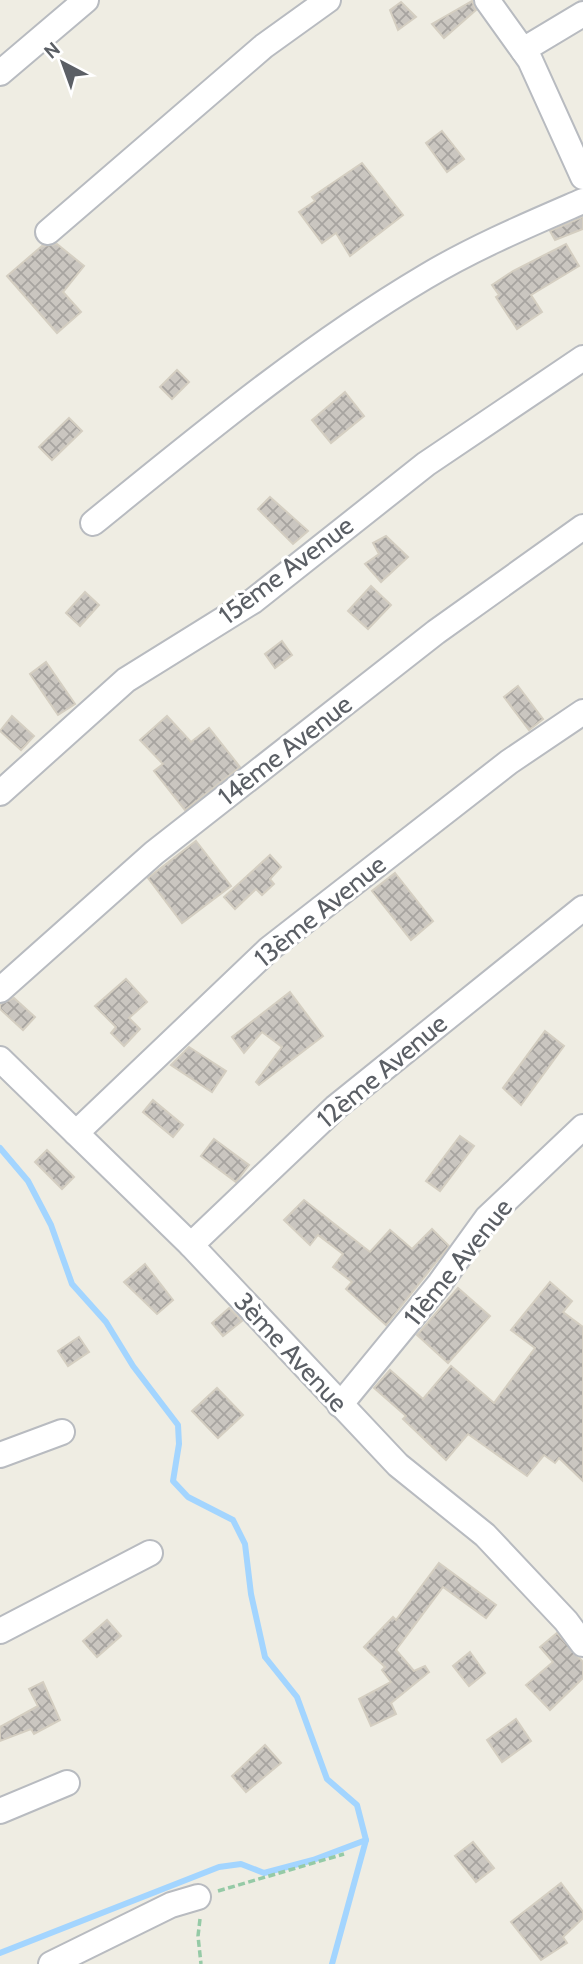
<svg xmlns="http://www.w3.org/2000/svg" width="583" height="1964" font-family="Cabin,sans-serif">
  <defs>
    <pattern id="building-cross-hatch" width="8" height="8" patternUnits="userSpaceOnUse" patternTransform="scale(1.75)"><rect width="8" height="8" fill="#cac6c0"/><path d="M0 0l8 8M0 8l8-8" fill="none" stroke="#a7a4a0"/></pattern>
  </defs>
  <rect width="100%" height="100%" fill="#efede3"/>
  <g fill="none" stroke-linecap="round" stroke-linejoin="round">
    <g stroke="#a3d5ff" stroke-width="6">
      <path d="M0 1148 28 1181 51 1225 72 1284 106 1322 133 1366 178 1425 179 1444 173 1481 188 1497 233 1520 245 1544 251 1594 265 1657 297 1697 327 1779 357 1805 366 1840 332 1964"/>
      <path d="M0 1953 219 1867 241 1864 264 1873 313 1860 366 1840"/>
    </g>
  </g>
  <g fill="url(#building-cross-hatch)" stroke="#d4cec1" stroke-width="2">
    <path d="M472 1 476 10 444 38 432 24Z"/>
    <path d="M401 2 416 17 398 30 390 10Z"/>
    <path d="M442 131 464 159 447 172 426 143Z"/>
    <path d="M362 163 403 215 350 256 336 233 322 243 299 212 315 201 312 197Z"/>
    <path d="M583 217V229L555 240 550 231Z"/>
    <path d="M57 244 84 266 63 292 81 312 57 333 7 276 42 246Z"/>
    <path d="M566 244 579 266 531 295 542 312 517 329 496 297 499 295 492 285 513 271Z"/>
    <path d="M177 370 189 382 172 399 160 387Z"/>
    <path d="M345 392 364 416 331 443 312 420Z"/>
    <path d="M69 418 82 431 52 460 39 447Z"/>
    <path d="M270 497 308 531 293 544 258 509Z"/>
    <path d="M386 536 408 557 381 582 365 564 379 554 373 543Z"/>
    <path d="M371 586 391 605 368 629 348 611Z"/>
    <path d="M85 592 99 605 80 626 66 613Z"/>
    <path d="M282 641 292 655 275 668 265 654Z"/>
    <path d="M46 662 75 704 58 715 30 674Z"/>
    <path d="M518 686 543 719 529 730 504 697Z"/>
    <path d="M12 716 34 736 21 750 0 731Z"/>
    <path d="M167 716 191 742 209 728 240 767 185 810 154 771 163 764 140 740Z"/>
    <path d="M196 841 231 886 182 923 148 878Z"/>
    <path d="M270 855 281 867 270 879 274 884 262 895 256 889 235 909 224 897Z"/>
    <path d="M395 873 433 921 411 940 372 891Z"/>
    <path d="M126 979 147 1002 129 1018 140 1029 124 1046 111 1033 116 1027 95 1006Z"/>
    <path d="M290 992 323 1036 259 1085 256 1082 282 1047 262 1032 244 1053 232 1037Z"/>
    <path d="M14 998 35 1017 23 1030 0 1009V1004Z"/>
    <path d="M545 1031 564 1046 521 1105 503 1088Z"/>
    <path d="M189 1047 226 1071 212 1092 171 1065Z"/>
    <path d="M153 1100 183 1125 173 1137 143 1112Z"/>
    <path d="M460 1136 474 1146 440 1191 426 1181Z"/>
    <path d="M214 1139 249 1165 236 1182 201 1156Z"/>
    <path d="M47 1150 74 1177 62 1189 35 1162Z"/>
    <path d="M304 1200 370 1252 390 1230 412 1249 432 1229 449 1246 386 1325 346 1289 352 1282 333 1267 343 1254 318 1235 310 1245 284 1220Z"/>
    <path d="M145 1264 173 1300 157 1314 124 1282Z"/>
    <path d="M550 1282 572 1301 563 1312 583 1327V1481L559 1458 555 1463 544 1455 527 1476 468 1434 446 1460 403 1419 406 1416 374 1388 390 1370 423 1399 451 1366 494 1403 535 1348 511 1330Z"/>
    <path d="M458 1288 490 1316 448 1363 417 1335Z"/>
    <path d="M229 1308 242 1321 223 1336 212 1323Z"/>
    <path d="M79 1337 89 1352 68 1366 58 1351Z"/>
    <path d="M217 1388 243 1415 218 1438 192 1411Z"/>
    <path d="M439 1563 496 1605 486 1618 443 1587 396 1650 414 1671 425 1666 429 1672 391 1703 396 1714 371 1726 359 1699 391 1682 382 1670 385 1667 364 1647 393 1617 396 1620Z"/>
    <path d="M107 1620 121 1636 97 1657 83 1641Z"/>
    <path d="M557 1633 583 1662V1678L550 1710 526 1685 553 1662 540 1647Z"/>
    <path d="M470 1652 485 1673 469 1686 453 1666Z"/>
    <path d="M43 1682 60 1720 34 1734 31 1729 0 1741V1727L38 1706 29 1689Z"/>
    <path d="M516 1719 531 1741 502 1762 487 1740Z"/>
    <path d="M265 1745 281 1763 246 1792 232 1776Z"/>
    <path d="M473 1842 494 1868 476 1882 455 1856Z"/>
    <path d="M561 1883 583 1912V1918L563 1937 567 1943 541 1960 511 1922Z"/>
  </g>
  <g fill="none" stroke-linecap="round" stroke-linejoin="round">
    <defs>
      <g id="minor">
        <path d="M487 0 530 60 583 177"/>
        <path d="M523 50 583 14"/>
        <path d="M0 73 86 0"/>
        <path d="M48 232 264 46 328 0"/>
        <path d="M93 523C199 437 307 347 425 277 475 247 530 224 583 201"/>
        <path d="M0 793 126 680 253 601 426 464 583 358"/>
        <path d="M0 990 154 853 436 632 583 527"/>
        <path d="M0 1059 191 1245 398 1465 485 1535 566 1621 583 1644"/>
        <path d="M76 1133 269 949 509 762 583 712"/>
        <path d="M191 1245 336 1107 583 908"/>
        <path d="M340 1405 440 1283 487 1218 583 1127"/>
        <path d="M0 1455 62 1432"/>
        <path d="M0 1631 150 1553"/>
        <path d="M0 1811 67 1783"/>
        <path d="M51 1964 171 1905 198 1897"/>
      </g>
    </defs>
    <use href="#minor" stroke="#b8bbc0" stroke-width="28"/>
    <g stroke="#95caa6" stroke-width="3.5" stroke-dasharray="7 3.5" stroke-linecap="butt">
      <path d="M218 1891 344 1854"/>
      <path d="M200 1919 198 1936 201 1964"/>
    </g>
    <use href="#minor" stroke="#fff" stroke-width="24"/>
  </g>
  <g text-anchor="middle" stroke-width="6" stroke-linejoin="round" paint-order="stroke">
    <g font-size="26" fill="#5b5f65" stroke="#fff">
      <text transform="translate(286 570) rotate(-37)" y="9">15ème Avenue</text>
      <text transform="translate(285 750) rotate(-38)" y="9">14ème Avenue</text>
      <text transform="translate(320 911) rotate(-39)" y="9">13ème Avenue</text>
      <text transform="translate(382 1071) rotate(-40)" y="9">12ème Avenue</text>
      <text transform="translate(458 1262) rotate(-51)" y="9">11ème Avenue</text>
      <text transform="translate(291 1352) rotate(47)" y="9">3ème Avenue</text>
    </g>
  </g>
  <g transform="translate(63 63) rotate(319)" stroke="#ffffff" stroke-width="5" paint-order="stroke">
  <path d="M0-5L12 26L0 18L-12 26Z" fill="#5b5f65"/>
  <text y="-10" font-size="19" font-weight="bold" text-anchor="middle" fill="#5b5f65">N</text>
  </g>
</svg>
